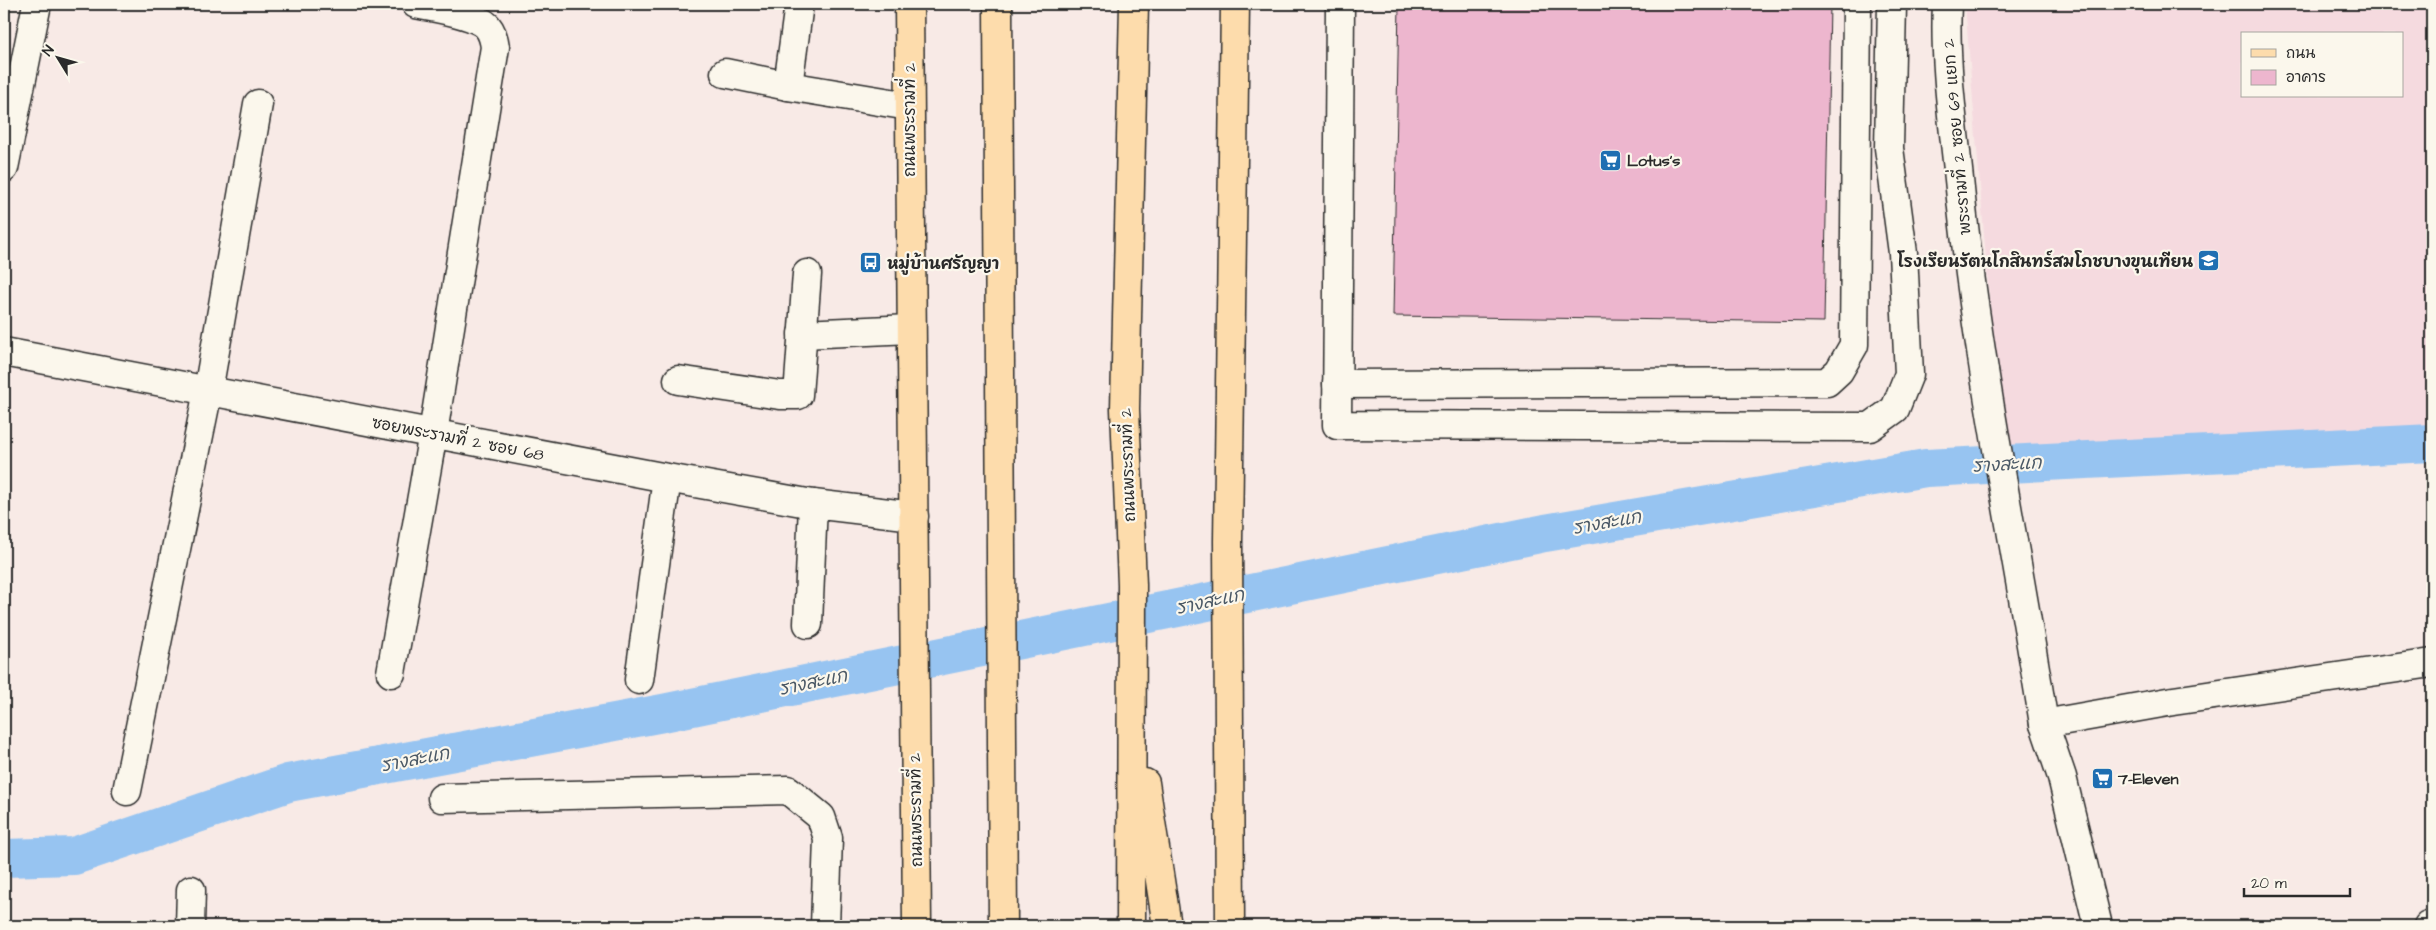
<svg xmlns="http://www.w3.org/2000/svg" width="2436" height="930" font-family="'Architects Daughter','Playpen Sans Thai',sans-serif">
  <rect width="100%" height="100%" fill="#f8eae6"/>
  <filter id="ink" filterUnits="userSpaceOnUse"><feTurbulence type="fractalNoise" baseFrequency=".02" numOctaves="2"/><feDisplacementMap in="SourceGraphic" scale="10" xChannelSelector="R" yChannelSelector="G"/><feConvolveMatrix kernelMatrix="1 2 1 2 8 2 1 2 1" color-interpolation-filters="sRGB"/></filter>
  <g filter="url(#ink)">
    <path fill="#f5dadf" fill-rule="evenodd" d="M1965 4H2432V426L2003 464ZM2242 34H2402V96H2242Z"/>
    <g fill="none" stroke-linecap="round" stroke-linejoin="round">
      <path stroke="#97c4f1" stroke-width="38" d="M4 858 74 856 288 783 663 713 1545 533 1926 468 2432 443"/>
    </g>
    <path fill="#edb6ce" stroke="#2b2b2b" d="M1399 4H1830L1824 322 1393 316Z"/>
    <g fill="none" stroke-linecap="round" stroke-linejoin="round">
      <defs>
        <g id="minor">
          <path d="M1340 4 1337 425 1870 427 1895 409 1909 374 1903 253 1889 148 1892 4"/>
          <path d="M1947 4C1944 65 1954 128 1960 189 1978 368 2016 545 2044 724"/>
          <path d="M725 73 788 86 909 106"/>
          <path d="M788 86 799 4"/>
          <path d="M4 168 37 4"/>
          <path d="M802 334 911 329"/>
          <path d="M4 352 667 478 813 504 914 516"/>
          <path d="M678 380 780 395H798L807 274"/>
          <path d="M1337 384 1827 382 1839 371 1854 345 1857 4"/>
          <path d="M808 624 813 504"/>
          <path d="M391 673 433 433 495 47C494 39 492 32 487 26 474 13 434 8 416 4"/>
          <path d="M639 680 667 478"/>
          <path d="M127 791 208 391 258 104"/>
          <path d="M442 798 788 790 821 817 828 838 825 926"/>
          <path d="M190 926 191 890"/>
          <path d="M2098 926 2062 777 2044 724 2173 701 2432 663"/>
          <path d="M2428 926H2432"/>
        </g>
        <g id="major">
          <path d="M909 4 917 926"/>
          <path d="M1230 926 1228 541 1235 4"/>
        </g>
        <g id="highway">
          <path d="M998 4 1003 926"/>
          <path d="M1145 783 1167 926"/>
          <path d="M1131 926 1132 585 1125 409 1134 4"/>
        </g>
      </defs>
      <use href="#minor" stroke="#2b2b2b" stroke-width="31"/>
      <use href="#major" stroke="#2b2b2b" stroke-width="31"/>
      <use href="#highway" stroke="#2b2b2b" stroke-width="31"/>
      <use href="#minor" stroke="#fbf7ec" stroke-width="28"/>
      <use href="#major" stroke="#fddcac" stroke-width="28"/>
      <use href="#highway" stroke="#fddcac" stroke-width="28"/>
    </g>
  </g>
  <defs>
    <symbol id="supermarket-square" viewBox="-11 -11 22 22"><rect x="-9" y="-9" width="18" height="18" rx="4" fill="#1f6fb2" stroke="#fbf7ec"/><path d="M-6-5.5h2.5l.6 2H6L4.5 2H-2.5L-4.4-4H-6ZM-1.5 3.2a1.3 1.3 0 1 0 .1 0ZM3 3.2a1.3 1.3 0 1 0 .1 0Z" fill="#fff"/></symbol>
    <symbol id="school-square" viewBox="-11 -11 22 22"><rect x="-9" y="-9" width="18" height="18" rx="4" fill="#1f6fb2" stroke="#fbf7ec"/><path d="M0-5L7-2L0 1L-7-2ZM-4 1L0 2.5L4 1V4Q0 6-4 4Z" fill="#fff"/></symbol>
    <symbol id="bus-square" viewBox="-11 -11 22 22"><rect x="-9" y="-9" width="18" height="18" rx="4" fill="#1f6fb2" stroke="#fbf7ec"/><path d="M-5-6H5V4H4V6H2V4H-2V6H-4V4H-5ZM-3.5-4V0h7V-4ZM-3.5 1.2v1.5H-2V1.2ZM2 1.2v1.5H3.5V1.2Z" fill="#fff"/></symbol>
  </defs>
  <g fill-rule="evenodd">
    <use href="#supermarket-square" x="1598" y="148" width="25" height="25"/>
    <use href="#school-square" x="2196" y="248" width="25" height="25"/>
    <use href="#bus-square" x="858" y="250" width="25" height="25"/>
    <use href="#supermarket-square" x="2090" y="766" width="25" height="25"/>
  </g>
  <g text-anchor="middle" stroke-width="4.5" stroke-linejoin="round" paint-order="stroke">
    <g font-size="16" fill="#2b2b2b" stroke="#fbf7ec">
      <text transform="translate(909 120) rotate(-90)" y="6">ถนนพระรามที่ 2</text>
      <text transform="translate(1956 137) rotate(-95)" y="6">พระรามที่ 2 ซอย 69 แยก 2</text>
      <text transform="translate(458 438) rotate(11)" y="6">ซอยพระรามที่ 2 ซอย 68</text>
      <text transform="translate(1127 465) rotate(-92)" y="6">ถนนพระรามที่ 2</text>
      <text transform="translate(915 810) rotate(-91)" y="6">ถนนพระรามที่ 2</text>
    </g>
    <g font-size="16" font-weight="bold" fill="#2b2b2b" stroke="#fbf7ec" text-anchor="start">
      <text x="1627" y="166">Lotus's</text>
      <text x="2193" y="267" text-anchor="end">โรงเรียนรัตนโกสินทร์สมโภชบางขุนเทียน</text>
      <text x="887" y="269">หมู่บ้านศรัญญา</text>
      <text x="2118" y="784">7-Eleven</text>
    </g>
    <g font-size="18" font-style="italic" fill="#4b5966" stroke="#fbf7ec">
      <text transform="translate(2007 464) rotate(-3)" y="6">รางสะแก</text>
      <text transform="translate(1607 522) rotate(-10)" y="6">รางสะแก</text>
      <text transform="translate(1210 601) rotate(-12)" y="6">รางสะแก</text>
      <text transform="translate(813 682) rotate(-12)" y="6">รางสะแก</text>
      <text transform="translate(415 759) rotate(-11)" y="6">รางสะแก</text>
    </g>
  </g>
  <rect width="2436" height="930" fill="none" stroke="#fbf7ec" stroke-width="20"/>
  <rect x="10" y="10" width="2416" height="910" fill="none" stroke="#2b2b2b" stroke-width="2" filter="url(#ink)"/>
  <rect x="2241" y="32" width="162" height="65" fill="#fbf7ec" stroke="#a8a59f"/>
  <rect x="2251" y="49" width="25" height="8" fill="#fddcac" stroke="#a8a59f"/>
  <text x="2286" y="58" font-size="15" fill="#2b2b2b">ถนน</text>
  <rect x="2251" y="70" width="25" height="15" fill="#edb6ce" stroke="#a8a59f"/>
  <text x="2286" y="82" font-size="15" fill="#2b2b2b">อาคาร</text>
  <g transform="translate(58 58) rotate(307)" stroke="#fbf7ec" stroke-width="4" paint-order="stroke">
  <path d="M0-4L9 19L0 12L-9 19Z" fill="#2b2b2b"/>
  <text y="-8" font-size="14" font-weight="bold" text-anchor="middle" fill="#2b2b2b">N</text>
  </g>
  <path d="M2244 888v8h106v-8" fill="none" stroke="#2b2b2b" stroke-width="2.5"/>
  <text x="2251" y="888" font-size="15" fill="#2b2b2b" stroke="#fbf7ec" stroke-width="4" paint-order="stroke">20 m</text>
</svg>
